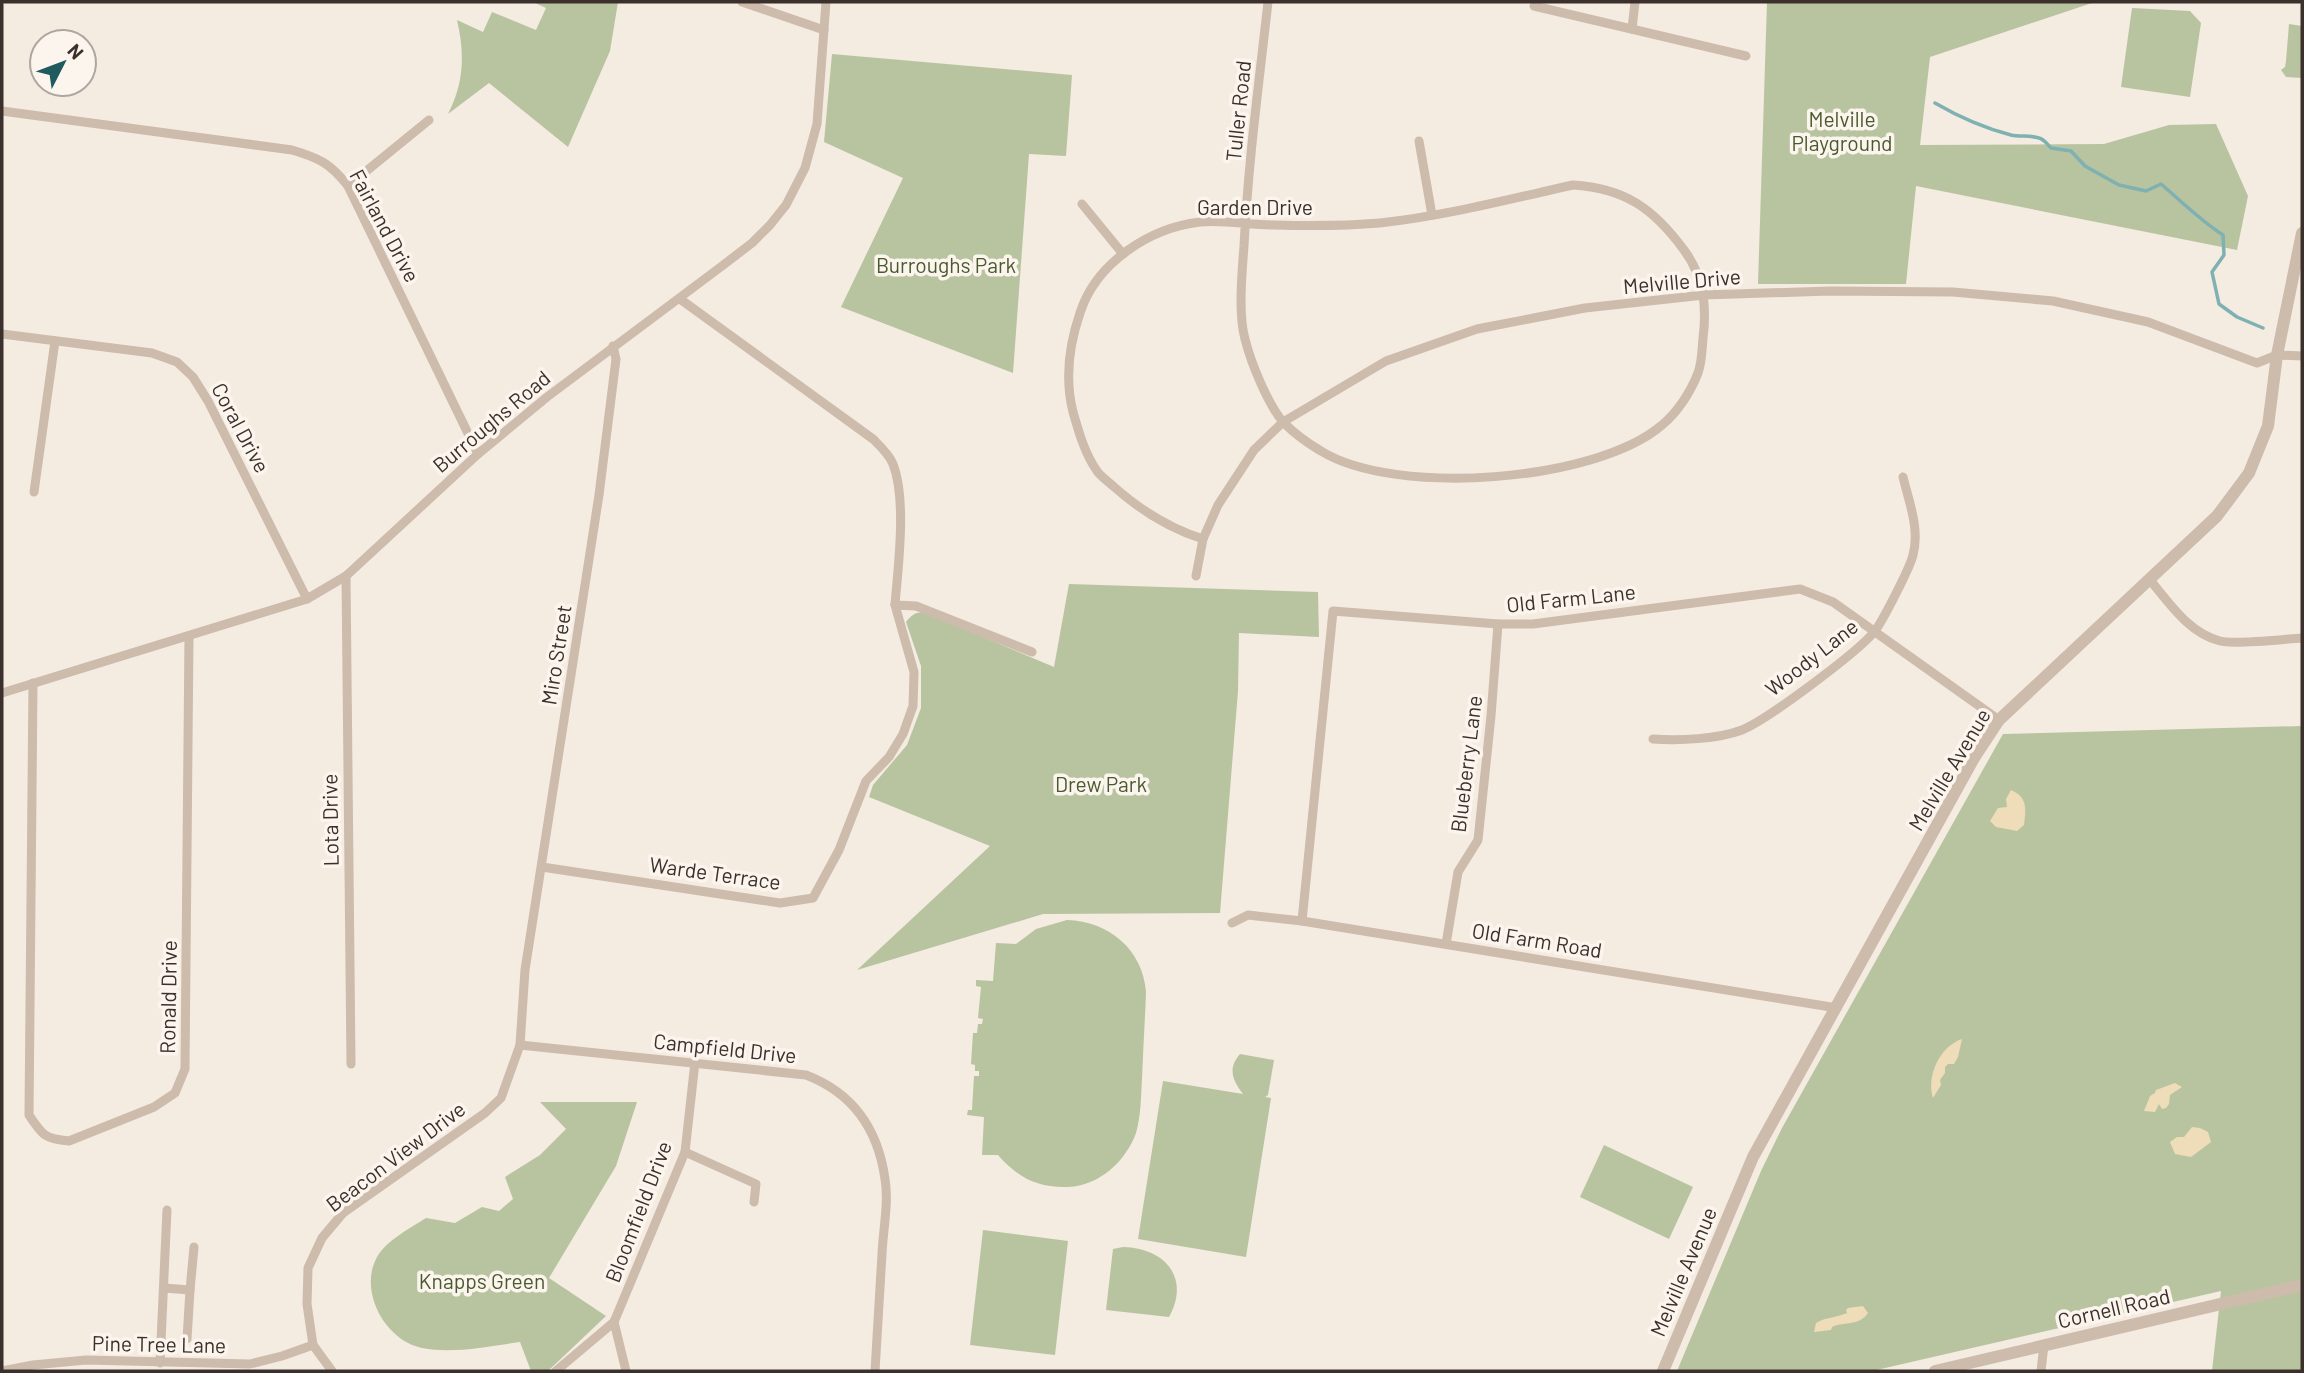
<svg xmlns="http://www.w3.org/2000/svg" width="2304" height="1373" font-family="Barlow,sans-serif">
  <rect width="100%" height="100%" fill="#f4ebe1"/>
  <g fill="#b8c4a0">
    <path d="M533 2H618L610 51 568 147 489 83 448 114C464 83 465 54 457 20L483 32 492 12 536 30 546 8Z"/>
    <path d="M1767 2H2095L1930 57 1920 145 2104 144 2169 125 2216 124 2248 196 2237 250 1916 186 1906 284H1758Z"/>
    <path d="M2132 8 2190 11 2201 23 2190 97 2121 87Z"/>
    <path d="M2289 24 2302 26V78L2286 77 2281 70 2285 67 2286 61Z"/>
    <path d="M832 54 1072 75 1066 156 1029 154 1013 373 841 307 903 178 824 142Z"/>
    <path d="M1069 584 1318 592 1319 637 1239 633 1238 691 1220 913 1043 914 857 970 990 846 869 797 873 785 907 745 921 708V666L906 622C912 614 917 611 926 613L1054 667Z"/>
    <path d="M2302 726V1371H2212L2221 1291 1872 1371H1677L1761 1171 1782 1128 2003 734Z"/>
    <path d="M1067 920C1109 921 1143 950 1146 992 1145 1021 1143 1050 1142 1079 1141 1096 1141 1116 1136 1133 1126 1161 1099 1186 1068 1187 1038 1188 1018 1178 998 1155H982L984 1117 967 1115 968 1110H972L974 1076H979V1071H975V1065L971 1064 973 1033H977L978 1024H982L983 1019 978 1018 981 987 976 986V980L993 981 996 943 1016 944 1036 929Z"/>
    <path d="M1240 1054 1274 1060 1268 1095 1265 1097 1271 1098 1246 1257 1138 1239 1163 1081 1243 1094C1233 1081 1227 1069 1240 1054Z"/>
    <path d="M540 1102H637L616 1166 549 1278 606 1316 548 1371H531L520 1342C489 1346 454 1354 422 1348 386 1341 359 1293 376 1259 385 1241 409 1229 426 1218L455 1223 482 1207 499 1211 513 1199 505 1177 540 1155 566 1129Z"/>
    <path d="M1604 1145 1693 1187 1669 1239 1580 1197Z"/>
    <path d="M983 1230 1068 1241 1055 1355 970 1345Z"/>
    <path d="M1123 1247C1164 1248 1191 1277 1169 1317L1106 1310 1113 1249Z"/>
  </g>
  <g fill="#efdcb8">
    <path d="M2011 790C2028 797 2026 810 2024 825L2017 831 1996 827 1990 821 1998 808 2007 807 2006 799Z"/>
    <path d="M1962 1039 1958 1057 1954 1064H1948L1945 1067V1073L1940 1080 1941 1085 1933 1098C1926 1076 1940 1046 1962 1039Z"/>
    <path d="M2175 1083 2182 1087 2170 1095 2169 1104 2166 1108 2162 1109 2159 1104 2155 1112 2144 1111 2150 1096 2155 1093 2156 1090Z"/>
    <path d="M2192 1127 2200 1128 2208 1132 2211 1142 2191 1157 2175 1154 2170 1142 2177 1137H2184Z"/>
    <path d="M1863 1306 1868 1313C1858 1327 1844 1321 1832 1327L1831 1330 1814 1332 1816 1323C1826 1317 1836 1318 1847 1313L1846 1310 1848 1308Z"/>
  </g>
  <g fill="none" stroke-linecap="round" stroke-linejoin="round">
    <path stroke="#7fb0b2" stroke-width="3.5" d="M1935 103C1959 117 1984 128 2011 135 2020 137 2030 135 2039 138 2044 139 2047 144 2051 148L2071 151 2085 166 2101 175 2119 185 2146 191 2161 184C2181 201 2200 220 2223 235L2224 255 2212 272 2219 304 2237 317 2263 328"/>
    <g stroke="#cdbbac" stroke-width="9">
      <path d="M742 2 824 30"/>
      <path d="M1534 6 1746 56"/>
      <path d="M1632 29 1635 2"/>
      <path d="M2 111 292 150C319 158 330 163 348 186L478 454"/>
      <path d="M1419 141 1432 215"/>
      <path d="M348 186 429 120"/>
      <path d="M1082 204 1123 254"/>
      <path d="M680 299 873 439C880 446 889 454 893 464 907 500 898 567 895 605L916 606 1032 652"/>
      <path d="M2 334 152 353 177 362 193 377 208 401 307 599"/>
      <path d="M34 492 55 341"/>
      <path d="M1203 539C1168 528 1140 510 1113 486 1108 481 1101 477 1097 471 1085 454 1079 433 1073 412 1065 380 1069 345 1080 313 1096 263 1149 228 1200 222 1225 220 1250 225 1274 225 1310 226 1345 226 1380 223 1445 216 1510 199 1573 185 1625 188 1654 209 1684 250 1704 277 1707 306 1703 338 1702 349 1702 362 1698 373 1691 391 1678 412 1662 425 1596 482 1395 497 1321 451 1309 444 1294 433 1284 423 1268 405 1251 363 1245 339 1238 314 1242 272 1244 246 1248 164 1259 83 1268 2"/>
      <path d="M346 576 351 1064"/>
      <path d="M1196 576 1203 539 1218 505 1254 450 1283 422 1386 361 1477 329 1585 308 1704 295 1830 291 1953 292 2053 301 2148 322 2257 363 2277 355 2302 356"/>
      <path d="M2150 580C2170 604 2189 633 2220 641 2235 645 2284 639 2302 638"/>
      <path d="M33 683 29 1115C42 1135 45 1139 69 1141L154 1107 175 1093 185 1069 189 636"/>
      <path d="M2 693 307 599 346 576 478 454 547 397 722 266 752 243 770 225 786 205 805 168 817 124 826 2"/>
      <path d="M1653 739C1679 741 1718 739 1742 730 1767 720 1858 652 1875 631 1883 620 1910 568 1913 555 1920 529 1909 502 1903 477"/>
      <path d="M542 867 780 903 813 898 839 850 866 781 889 757 903 734 913 706 914 672 895 605"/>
      <path d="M1302 921 1333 611 1498 624H1533L1800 589 1833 602 1999 720"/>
      <path d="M1232 923 1248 915 1302 921 1837 1008"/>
      <path d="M1446 944 1458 872 1478 840 1491 716 1498 624"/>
      <path d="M520 1045 806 1075C853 1093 878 1129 885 1179 889 1203 883 1230 882 1254 880 1293 877 1332 875 1371"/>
      <path d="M685 1152 756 1184 754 1202"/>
      <path d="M164 1288 190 1290 187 1339"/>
      <path d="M190 1290 194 1247"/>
      <path d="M160 1363 167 1210"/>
      <path d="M2 1371 33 1365 86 1360 250 1364 282 1356 313 1345"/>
      <path d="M332 1371 313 1345 307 1304 308 1268 322 1238 343 1213 485 1113 501 1098 520 1045 525 970 599 495 616 359 613 346"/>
      <path d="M556 1371 614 1322"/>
      <path d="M626 1371 614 1322 685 1152 695 1062"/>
      <path d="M2041 1371 2044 1345"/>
    </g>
    <g stroke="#cdbbac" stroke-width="12">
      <path d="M1663 1371 1753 1157 1974 758 1999 720 2217 516 2249 473 2268 426 2277 355 2302 233"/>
      <path d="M1935 1371 2302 1285"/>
    </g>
  </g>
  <g text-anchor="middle" stroke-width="7" stroke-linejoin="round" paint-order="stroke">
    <g font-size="21" fill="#3b302b" stroke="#fbf5ee">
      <text transform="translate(1239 111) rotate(-84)" y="7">Tuller Road</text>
      <text x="1255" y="215">Garden Drive</text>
      <text transform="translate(384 226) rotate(62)" y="7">Fairland Drive</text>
      <text transform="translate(1682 282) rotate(-5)" y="7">Melville Drive</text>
      <text transform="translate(492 422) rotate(-40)" y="7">Burroughs Road</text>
      <text transform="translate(240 428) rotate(62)" y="7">Coral Drive</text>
      <text transform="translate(1571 599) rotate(-6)" y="7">Old Farm Lane</text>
      <text transform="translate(557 655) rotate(-81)" y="7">Miro Street</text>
      <text transform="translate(1812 658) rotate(-38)" y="7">Woody Lane</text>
      <text transform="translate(1467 764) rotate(-83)" y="7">Blueberry Lane</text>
      <text transform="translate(1950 770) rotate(-59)" y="7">Melville Avenue</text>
      <text transform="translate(331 820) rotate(-91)" y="7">Lota Drive</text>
      <text transform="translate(715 874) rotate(8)" y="7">Warde Terrace</text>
      <text transform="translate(1537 941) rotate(9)" y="7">Old Farm Road</text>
      <text transform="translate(169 997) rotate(-89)" y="7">Ronald Drive</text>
      <text transform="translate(725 1049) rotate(6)" y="7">Campfield Drive</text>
      <text transform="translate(396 1157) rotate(-37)" y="7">Beacon View Drive</text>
      <text transform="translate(639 1212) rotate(-69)" y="7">Bloomfield Drive</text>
      <text transform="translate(1684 1272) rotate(-67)" y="7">Melville Avenue</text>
      <text transform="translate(2114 1309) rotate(-13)" y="7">Cornell Road</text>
      <text transform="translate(159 1345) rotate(1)" y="7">Pine Tree Lane</text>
    </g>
    <g font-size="21" fill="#4a5a2e" stroke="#fbf5ee">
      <text x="1842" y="127">Melville<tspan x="1842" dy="24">Playground</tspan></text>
      <text x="946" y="273">Burroughs Park</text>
      <text x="1101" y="792">Drew Park</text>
      <text x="482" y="1289">Knapps Green</text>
    </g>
  </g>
  <rect width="2304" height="1373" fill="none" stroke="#3b302b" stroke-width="7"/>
  <g transform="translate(63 63) rotate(48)"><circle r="33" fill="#fbf5ee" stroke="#aea6a0" stroke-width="2"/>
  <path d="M0-5L12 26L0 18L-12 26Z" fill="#1f5a5e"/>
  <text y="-10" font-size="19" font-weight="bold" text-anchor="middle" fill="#3b302b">N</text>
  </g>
</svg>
